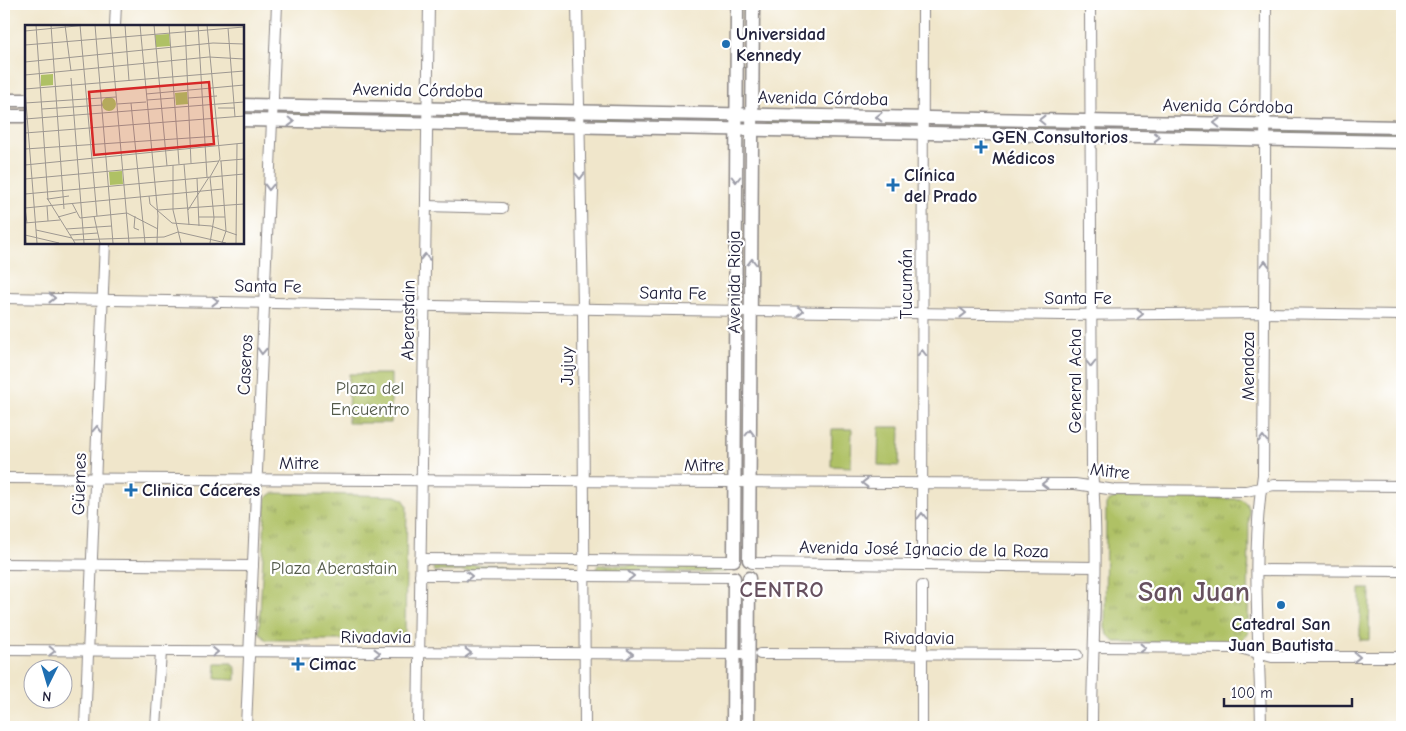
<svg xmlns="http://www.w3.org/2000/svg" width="1406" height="731" font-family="'Comic Neue',sans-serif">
  <defs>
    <pattern id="grass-dots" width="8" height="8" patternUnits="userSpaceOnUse" patternTransform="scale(1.25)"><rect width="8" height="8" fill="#afc165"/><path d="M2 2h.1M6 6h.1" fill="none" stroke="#8e9c54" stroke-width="1.8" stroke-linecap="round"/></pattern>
    <pattern id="park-tufts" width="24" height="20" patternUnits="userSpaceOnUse" patternTransform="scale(1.25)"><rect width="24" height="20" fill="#afc165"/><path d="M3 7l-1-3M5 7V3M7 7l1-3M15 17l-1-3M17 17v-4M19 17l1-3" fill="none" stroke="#8e9c54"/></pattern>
  </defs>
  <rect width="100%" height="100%" fill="#fff"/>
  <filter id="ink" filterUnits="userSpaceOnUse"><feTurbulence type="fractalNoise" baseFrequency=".02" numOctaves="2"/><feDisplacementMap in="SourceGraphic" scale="10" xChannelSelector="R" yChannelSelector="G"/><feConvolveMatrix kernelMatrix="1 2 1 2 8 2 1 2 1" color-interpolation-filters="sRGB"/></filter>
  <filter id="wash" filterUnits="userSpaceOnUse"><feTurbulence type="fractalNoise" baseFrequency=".0096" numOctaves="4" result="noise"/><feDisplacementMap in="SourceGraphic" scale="20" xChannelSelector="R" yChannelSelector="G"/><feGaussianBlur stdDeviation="1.12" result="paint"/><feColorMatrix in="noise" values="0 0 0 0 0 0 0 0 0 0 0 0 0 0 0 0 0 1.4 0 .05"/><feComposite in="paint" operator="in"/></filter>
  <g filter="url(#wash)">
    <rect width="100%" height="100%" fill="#f0e6cb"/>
    <g fill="url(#grass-dots)" stroke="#687250">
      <path d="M283 112 414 114 415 118 284 116Z"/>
      <path d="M439 114 566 117V121L439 119Z"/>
      <path d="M591 117 725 119V124L592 122Z"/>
      <path d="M765 120 910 122 911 126 910 127 766 126Z"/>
      <path d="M935 124 1078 126 1079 130 935 127Z"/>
      <path d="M1100 127 1256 129V134L1100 131Z"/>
      <path d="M1278 130 1402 131V138L1278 134Z"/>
      <path d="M434 565H573L575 568 573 572 434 571 433 569Z"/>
      <path d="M598 565 725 566V572H598L596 569Z"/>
    </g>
    <g fill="url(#park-tufts)" stroke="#687250">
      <path d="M349 374H391V423H348Z"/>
      <path d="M273 493 396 496 403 499 407 505 405 632 401 637 396 640H266L259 632 266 498Z"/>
      <path d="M1114 498 1241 499 1246 503 1249 510 1248 632 1242 640 1236 643 1115 642 1108 635 1105 628 1106 505 1109 501Z"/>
      <path d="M1360 589H1370L1369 640H1360Z"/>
      <path d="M216 663H232L236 669V680L215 679Z"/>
    </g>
    <g fill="#afc165" stroke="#687250">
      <path d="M879 427H900L899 466 878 465Z"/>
      <path d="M832 429H852L851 467 831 466Z"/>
    </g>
  </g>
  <g filter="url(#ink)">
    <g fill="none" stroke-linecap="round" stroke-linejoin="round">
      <defs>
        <g id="minor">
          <path d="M577 4 583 308 585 727"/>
          <path d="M1090 4 1092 470C1100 556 1092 642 1092 727"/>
          <path d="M115 26 116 4"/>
          <path d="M426 206 502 208"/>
          <path d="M4 298 597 309 1063 315 1264 313 1402 315"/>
          <path d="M4 478 1075 484 1115 490 1246 491 1274 485 1402 486"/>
          <path d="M420 559 732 561"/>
          <path d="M752 563 1095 567"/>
          <path d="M4 564 253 566"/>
          <path d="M922 565 923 4"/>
          <path d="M1258 570 1402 571"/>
          <path d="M420 575 733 577"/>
          <path d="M1094 647 1240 648 1272 657H1402"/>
          <path d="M4 650 749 654"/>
          <path d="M760 654 1077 655"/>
          <path d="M85 727 105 242"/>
          <path d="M156 727 161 652"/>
          <path d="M246 727 277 4"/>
          <path d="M418 727 429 4"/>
          <path d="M922 727V586"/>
          <path d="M1261 727C1260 644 1250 558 1263 475L1266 4"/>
        </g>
        <g id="major">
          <path d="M4 100H26"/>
          <path d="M242 105 1402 127"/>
          <path d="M4 116H26"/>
          <path d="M242 120 1402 142"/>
          <path d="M734 560 737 4"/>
          <path d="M749 560 753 4"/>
          <path d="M733 727 734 578"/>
          <path d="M748 727 749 578"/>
        </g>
      </defs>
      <use href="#minor" stroke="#898483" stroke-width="12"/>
      <use href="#major" stroke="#898483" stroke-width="15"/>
      <use href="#minor" stroke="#fff" stroke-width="10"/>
      <use href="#major" stroke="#fff" stroke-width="12"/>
    </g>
    <defs><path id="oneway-chevron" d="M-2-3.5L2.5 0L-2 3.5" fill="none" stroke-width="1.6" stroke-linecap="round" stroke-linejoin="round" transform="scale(1.25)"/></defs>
    <g stroke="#9c9ca7">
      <use href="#oneway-chevron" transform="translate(879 117) rotate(-179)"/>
      <use href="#oneway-chevron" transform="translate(1042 120) rotate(-179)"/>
      <use href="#oneway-chevron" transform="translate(291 122) rotate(1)"/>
      <use href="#oneway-chevron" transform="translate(1217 123) rotate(-179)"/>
      <use href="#oneway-chevron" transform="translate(1157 137) rotate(1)"/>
      <use href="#oneway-chevron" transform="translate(580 176) rotate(89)"/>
      <use href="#oneway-chevron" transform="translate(736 179) rotate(90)"/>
      <use href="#oneway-chevron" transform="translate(269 187) rotate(92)"/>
      <use href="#oneway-chevron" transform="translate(425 257) rotate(-89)"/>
      <use href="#oneway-chevron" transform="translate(752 262) rotate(-90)"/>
      <use href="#oneway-chevron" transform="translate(1265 264) rotate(-90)"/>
      <use href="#oneway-chevron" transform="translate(52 298) rotate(1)"/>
      <use href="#oneway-chevron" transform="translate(215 301) rotate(1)"/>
      <use href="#oneway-chevron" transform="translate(800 311) rotate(1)"/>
      <use href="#oneway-chevron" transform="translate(963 313) rotate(1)"/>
      <use href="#oneway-chevron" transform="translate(1140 314) rotate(-1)"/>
      <use href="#oneway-chevron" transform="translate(262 351) rotate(93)"/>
      <use href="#oneway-chevron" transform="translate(922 353) rotate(-90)"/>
      <use href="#oneway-chevron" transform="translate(1091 364) rotate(90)"/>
      <use href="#oneway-chevron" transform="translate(97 429) rotate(-88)"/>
      <use href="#oneway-chevron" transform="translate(750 433) rotate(-89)"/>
      <use href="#oneway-chevron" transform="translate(1263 439) rotate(-90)"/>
      <use href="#oneway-chevron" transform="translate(865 483) rotate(-180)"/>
      <use href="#oneway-chevron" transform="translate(1045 484) rotate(-180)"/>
      <use href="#oneway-chevron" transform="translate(922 516) rotate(-90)"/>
      <use href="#oneway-chevron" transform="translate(469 576)"/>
      <use href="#oneway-chevron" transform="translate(631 576)"/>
      <use href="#oneway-chevron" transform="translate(1143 648)"/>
      <use href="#oneway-chevron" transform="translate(52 651) rotate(1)"/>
      <use href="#oneway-chevron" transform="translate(215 652) rotate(1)"/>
      <use href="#oneway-chevron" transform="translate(377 653)"/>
      <use href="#oneway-chevron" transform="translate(468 653)"/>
      <use href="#oneway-chevron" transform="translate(630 654)"/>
      <use href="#oneway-chevron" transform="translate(1357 657)"/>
    </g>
  </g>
  <g fill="#1f6fb2" stroke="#fff" stroke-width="2">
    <circle cx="726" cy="44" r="5"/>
    <path d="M978.5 139.5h5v5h5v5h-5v5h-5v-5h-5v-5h5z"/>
    <path d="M890.5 177.5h5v5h5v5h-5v5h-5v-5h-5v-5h5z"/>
    <path d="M128.5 482.5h5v5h5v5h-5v5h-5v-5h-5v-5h5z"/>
    <circle cx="1281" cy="605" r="5"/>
    <path d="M295.5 656.5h5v5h5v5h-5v5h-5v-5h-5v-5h5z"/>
  </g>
  <g text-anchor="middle" stroke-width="4.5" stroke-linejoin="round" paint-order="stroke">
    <g font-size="18" font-weight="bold" fill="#22223b" stroke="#fff" text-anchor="start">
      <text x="736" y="40">Universidad<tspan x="736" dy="21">Kennedy</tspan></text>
      <text x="992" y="143">GEN Consultorios<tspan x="992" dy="21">Médicos</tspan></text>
      <text x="904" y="181">Clínica<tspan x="904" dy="21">del Prado</tspan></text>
      <text x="142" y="496">Clinica Cáceres</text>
      <text x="1281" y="630" text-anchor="middle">Catedral San<tspan x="1281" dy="21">Juan Bautista</tspan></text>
      <text x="309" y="670">Cimac</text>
    </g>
    <g font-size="18" fill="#22223b" stroke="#fff">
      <text transform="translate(418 90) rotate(1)" y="6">Avenida Córdoba</text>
      <text transform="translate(823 98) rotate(1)" y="6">Avenida Córdoba</text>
      <text transform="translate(1228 106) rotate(1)" y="6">Avenida Córdoba</text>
      <text transform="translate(734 282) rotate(-90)" y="6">Avenida Rioja</text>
      <text transform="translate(906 284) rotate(-90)" y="6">Tucumán</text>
      <text transform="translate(268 286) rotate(1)" y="6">Santa Fe</text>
      <text transform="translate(673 293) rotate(1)" y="6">Santa Fe</text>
      <text x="1078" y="304">Santa Fe</text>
      <text transform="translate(408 320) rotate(-89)" y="6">Aberastain</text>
      <text transform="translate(245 365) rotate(-87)" y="6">Caseros</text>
      <text transform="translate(567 366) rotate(-90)" y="6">Jujuy</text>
      <text transform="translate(1248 366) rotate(-90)" y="6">Mendoza</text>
      <text transform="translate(1075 381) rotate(-90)" y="6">General Acha</text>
      <text x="299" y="469">Mitre</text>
      <text x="704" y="471">Mitre</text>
      <text transform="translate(1110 471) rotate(6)" y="6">Mitre</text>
      <text transform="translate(79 484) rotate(-88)" y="6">Güemes</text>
      <text transform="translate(924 549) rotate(1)" y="6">Avenida José Ignacio de la Roza</text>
      <text x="376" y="643">Rivadavia</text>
      <text x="919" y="644">Rivadavia</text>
    </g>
    <g font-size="18" fill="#535a4a" stroke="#fff">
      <text x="370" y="394">Plaza del<tspan x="370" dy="21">Encuentro</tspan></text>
      <text x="334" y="574">Plaza Aberastain</text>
    </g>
    <g font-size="22" font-weight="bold" letter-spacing="1" fill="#67515f" stroke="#fff">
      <text x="782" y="597">CENTRO</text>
    </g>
    <g font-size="28" font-weight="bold" fill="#67515f" stroke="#fff">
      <text x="1194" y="601">San Juan</text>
    </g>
  </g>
  <g transform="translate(25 25)">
    <rect width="219" height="219" fill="#f0e6cb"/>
    <path d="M144 9 145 21 131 22 130 10ZM28 49V60L16 61V50ZM162 67 163 79 151 80 150 68ZM77 79a7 7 0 1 1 14 0a7 7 0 1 1-14 0ZM97 146 98 159 85 160 84 147Z" fill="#afc165"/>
    <path fill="none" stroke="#9e9891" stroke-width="1" d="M11 0 23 175M26 0 39 184M40 0 46 46M55 0 72 191M70 0 88 218M85 0 104 218M100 0 104 56M115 0 133 191 132 218M129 0 142 141M144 0 154 139M160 0 166 138M173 0 182 152M182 0 195 134 185 152 189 193 185 218M203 3 210 92M0 6 62 0M0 20 219 2M0 37 188 18 219 19M0 50 184 32 219 34M46 53 59 218M0 64 219 46M0 65 12 218M121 69 219 60M163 73 192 71M122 75 149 73M0 78 91 72M106 78 120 218M92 79 121 77M193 83H210M17 84 78 80M0 94 219 77M0 108 219 91M0 124 194 111M195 136 219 134M196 136 201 206 197 218M159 139 164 200M0 140 219 118M148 140V185L156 218M172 153 174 201M0 154 194 136M0 169 219 149M124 171 125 179 147 198 186 201 212 210M22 173 50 218M23 174 44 171M47 178 55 193 102 188 133 204M22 181 23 196M0 183 198 164M0 183 2 198M133 185 219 179M163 185 184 152M69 191 75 218M110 191 109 203 114 205M33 192 51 187M174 192H200M0 198 35 195M0 202 1 218M41 204 87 201M11 205 47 213M0 210 34 218M45 210 73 208M48 215 139 212 153 207 201 218M211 218 212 119"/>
    <path fill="#d62828" fill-opacity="0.15" stroke="#d62828" stroke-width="2.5" d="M184 57 189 119 69 130 64 67Z"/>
    <rect width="219" height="219" fill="none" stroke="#22223b" stroke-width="2.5"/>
  </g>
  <rect width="1406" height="731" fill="none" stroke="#fff" stroke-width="20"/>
  <g transform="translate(48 684) rotate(185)"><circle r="24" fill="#ffffff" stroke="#a7a7b1"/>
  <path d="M0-4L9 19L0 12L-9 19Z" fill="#1f6fb2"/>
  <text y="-8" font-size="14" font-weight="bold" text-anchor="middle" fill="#22223b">N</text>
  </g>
  <path d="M1224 698v8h128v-8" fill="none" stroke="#22223b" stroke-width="2.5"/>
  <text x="1231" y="698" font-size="15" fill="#22223b" stroke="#ffffff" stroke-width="4" paint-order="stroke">100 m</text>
</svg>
